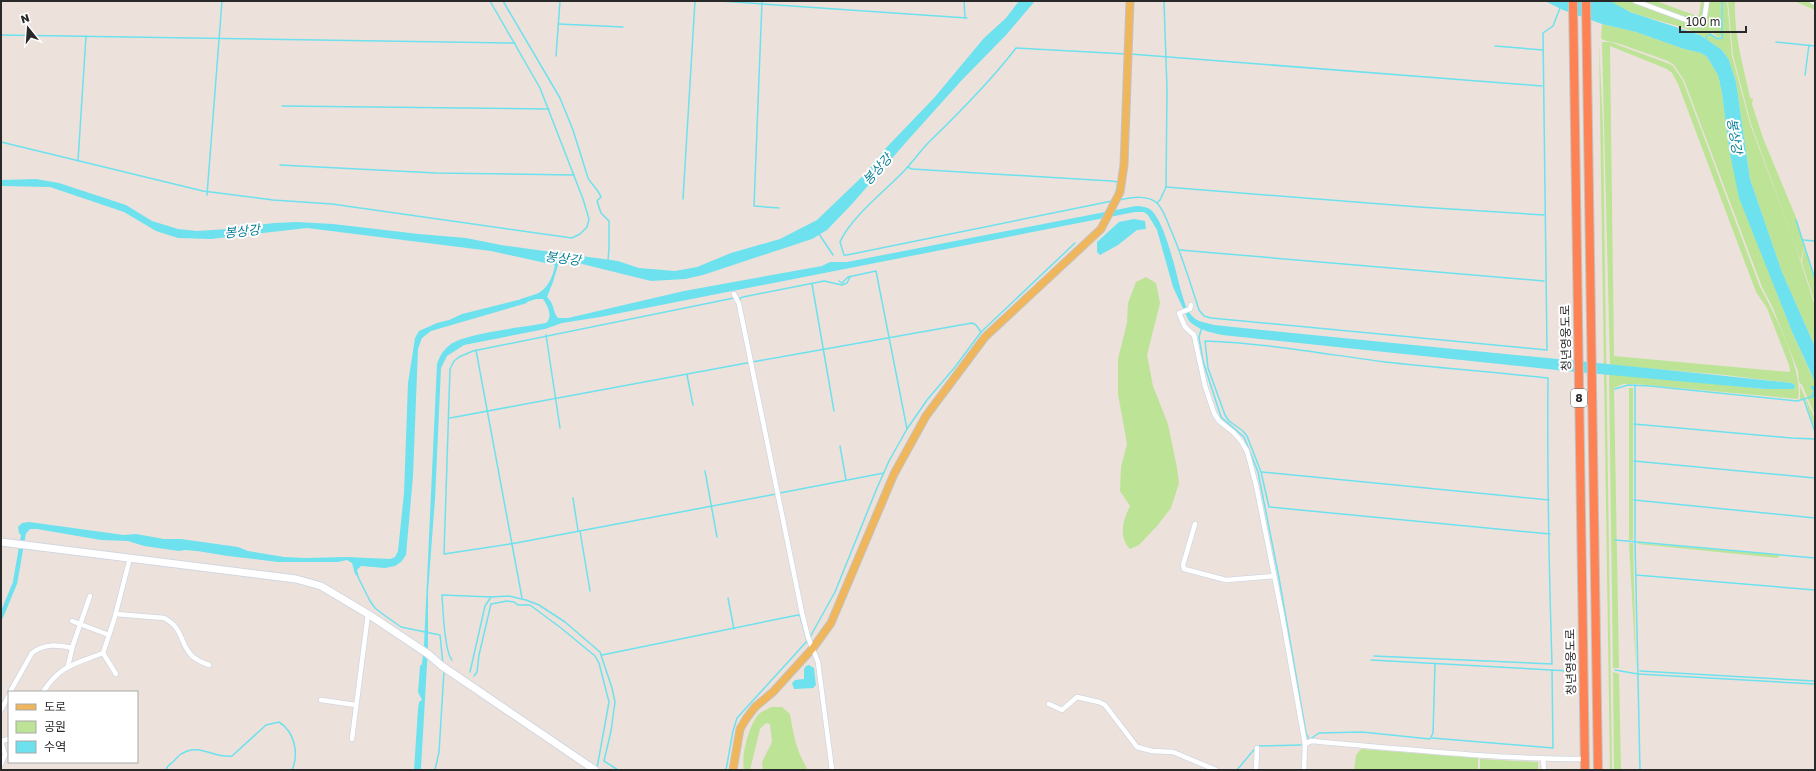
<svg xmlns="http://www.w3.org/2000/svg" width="1816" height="771" font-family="'Golos Text','Noto Sans KR',sans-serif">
  <rect width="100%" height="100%" fill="#ece2db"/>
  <g fill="#bde397" fill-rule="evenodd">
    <path d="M1610 1H1631L1697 26 1702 25 1708 1H1721L1722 35 1719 38 1713 33H1710L1705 38C1677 20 1638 21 1610 1Z"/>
    <path d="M1637 1H1656L1697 16 1699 15 1701 1H1706L1704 17 1700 24Z"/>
    <path d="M1723 1H1727L1732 56 1750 124 1795 244 1815 306V347L1782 272 1750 179 1736 82 1729 60 1722 50 1706 39 1710 34 1718 40 1722 38Z"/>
    <path d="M1728 1H1735C1734 38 1743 63 1750 98L1753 99 1752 104 1763 138 1797 220 1804 245 1801 261 1751 124 1733 55Z"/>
    <path d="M1794 1H1811L1815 3V10Z"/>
    <path d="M1602 24 1636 32 1684 49 1701 53 1707 57 1718 75 1722 93 1729 149 1740 198 1793 334 1815 383 1811 396 1815 398V415L1802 385 1799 382 1798 371 1772 306 1762 287 1684 80 1674 65 1668 61 1620 44 1603 40 1601 38Z"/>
    <path d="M1602 42H1610L1667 63 1673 66 1683 81 1760 287C1774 312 1804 373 1798 399L1635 384H1623L1614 388 1619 668H1613L1609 373 1765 389H1794L1795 385 1791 383 1725 375 1610 365ZM1610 46 1667 69 1672 73 1678 84 1756 292 1767 308 1789 365 1790 371 1789 372 1614 356Z"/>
    <path d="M1599 43 1603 127 1612 770H1610Z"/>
    <path d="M1804 246 1815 280V303L1802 263Z"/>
    <path d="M1146 277 1156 283 1160 303 1147 355 1153 386 1168 424 1177 468 1179 483 1171 508 1157 526 1139 545 1130 549C1118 536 1123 520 1130 506L1120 491 1121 467 1127 444 1118 394V359L1127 323 1128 303 1136 282Z"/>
    <path d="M1800 386 1815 419V430L1805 399H1800Z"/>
    <rect x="1629" y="388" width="4" height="152"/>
    <path d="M1629 543H1633L1636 669Z"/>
    <path d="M1638 543 1779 555 1778 558 1638 544Z"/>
    <path d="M1613 672 1619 674 1621 770H1614Z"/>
    <path d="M771 707H782L790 714C794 737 796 750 808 770H763L762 762 772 742 770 724 766 723 760 729 750 770H744C741 756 749 723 760 713 763 711 768 709 771 707Z"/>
    <path d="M1361 749 1478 758V770H1354L1356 755Z"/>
    <path d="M1480 759 1538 762V770H1480Z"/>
  </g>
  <g fill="#6de1ee">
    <path d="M1019 1H1035L1006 35 961 81 908 140 852 204 827 230 812 239 703 275 685 279 651 281 578 263 558 265 553 282 547 297C555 304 552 311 558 318H568L684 291 822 266 830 262H847L1136 206C1142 206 1147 207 1151 210 1165 222 1176 272 1181 291 1184 300 1185 308 1192 316 1197 322 1207 323 1214 325 1406 345 1599 362 1791 383L1795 385 1794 389H1765L1566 371 1222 335C1210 332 1198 330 1189 321L1173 287 1157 230 1148 215 1144 212H1135L600 317 562 323 545 329 464 345 447 356 441 368 435 499 428 592V647L421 768 420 770H414L418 709 419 702 422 700 418 692 420 666 422 664 424 645 437 364C440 355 444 349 451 344 467 333 525 327 546 323 553 317 548 306 543 299H536L535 295C547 290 553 277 555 265L491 251 307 228 211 239 178 238 156 231 124 212 50 187 1 186V180L36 179 59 183 126 205 152 221 178 229 197 231 228 229 274 223 298 222 333 224 419 234 466 238 501 245 618 261 639 268 675 271 697 267 731 253 780 239 817 220 867 172 884 150 934 98 984 38 1006 18Z"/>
    <path d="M1545 1H1610L1630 12 1700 35 1722 50 1729 60 1736 82 1750 179 1782 272 1815 347V398L1811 396 1813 391 1810 386H1814L1815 383 1810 371 1793 334 1739 198 1729 149 1722 93 1718 75 1707 57 1701 53 1684 49 1636 32 1602 24 1563 10Z"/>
    <path d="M1134 219 1145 221 1146 229 1137 230 1118 245 1100 255 1097 252V242L1119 222Z"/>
    <path d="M526 298 527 303 431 331 422 338 418 349 413 476 406 555 401 562 395 566 385 568 361 566 357 570 359 578 355 574 352 563 347 560 338 562H278L228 556 197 551 185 550 179 551 144 546 128 541 101 540 37 529H30L23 537 19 533 18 527 22 523 29 522 124 535 136 534 164 539H181L238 547 248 551 284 557 305 558 347 557 390 559 395 557 398 551 404 493 408 383 415 338 419 331 437 323 449 320 462 314Z"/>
    <path d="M809 665 814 668 816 686H814V688L794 689 792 683 795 680 804 679V669L806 666Z"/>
  </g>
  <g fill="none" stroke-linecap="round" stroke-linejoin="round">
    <g stroke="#6de1ee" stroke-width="1.5">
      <path d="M503 1 560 98 573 130 588 178C592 185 598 189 601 197L597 201 601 213 609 221V249L608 260"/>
      <path d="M720 1 967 18"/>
      <path d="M762 1 754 206 779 208"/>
      <path d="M964 1 965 18"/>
      <path d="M559 24 623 27"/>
      <path d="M1 35 515 43"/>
      <path d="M1706 40V37L1710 34 1718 39 1722 38V1"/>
      <path d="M1776 42 1815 46"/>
      <path d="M1495 46 1543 50"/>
      <path d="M1130 54 1542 86"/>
      <path d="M556 56 560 1"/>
      <path d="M1805 75 1809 45"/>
      <path d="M282 106 549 109"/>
      <path d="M1 142 203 191 273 200 332 204 572 238 580 234 587 227 589 219 583 199 540 88 490 1"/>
      <path d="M78 161 86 36"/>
      <path d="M280 165 436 173 574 175"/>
      <path d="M907 167 912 169 1111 181 1118 182 1116 192"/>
      <path d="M1166 187 1419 207 1544 215"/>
      <path d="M207 195 222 1"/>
      <path d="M683 199 695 1"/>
      <path d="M1118 200C1130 198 1147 194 1157 203 1163 209 1167 220 1170 228 1182 255 1190 282 1199 310L1204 316 1211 318 1547 350 1543 33 1553 26 1560 8"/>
      <path d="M1112 201 847 255H844L840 242C850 218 885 191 903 172 912 163 920 151 929 142 960 112 990 82 1016 48L1126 54"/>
      <path d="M1157 203 1160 200 1166 187 1167 90 1164 1"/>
      <path d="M1796 220 1815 279"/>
      <path d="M819 234 833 255"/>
      <path d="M1803 240 1815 241"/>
      <path d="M1180 250 1544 281"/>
      <path d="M839 281 842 283 848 277 876 271 907 429"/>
      <path d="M812 284 834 411"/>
      <path d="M735 299 734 298 473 351 459 357 454 361 450 369 444 554 516 543 776 494"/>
      <path d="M740 302V298L743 297 824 281 842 285 847 283 850 277"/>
      <path d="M1202 327 1199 337 1203 361 1221 417 1244 437 1258 472 1279 578 1306 733 1309 739"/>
      <path d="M546 335 560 428"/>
      <path d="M476 350 522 598"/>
      <path d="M687 375 693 405"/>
      <path d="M1635 385V541L1640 770"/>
      <path d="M1615 389 1628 385 1650 386 1797 401 1815 396"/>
      <path d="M1804 400 1815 432"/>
      <path d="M450 418 752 362 972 323 976 325 981 332"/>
      <path d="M1634 424 1791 438 1815 439"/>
      <path d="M840 446 846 480"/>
      <path d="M1634 461 1815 478"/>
      <path d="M705 471 717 537"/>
      <path d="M1262 472 1549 500"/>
      <path d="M780 493 884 473"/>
      <path d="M573 498 578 531"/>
      <path d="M1634 500 1815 518"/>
      <path d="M580 531 590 591"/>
      <path d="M1615 540 1815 558"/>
      <path d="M1636 575 1815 590"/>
      <path d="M358 577 370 601 375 608 384 615 401 627 440 635 443 664"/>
      <path d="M728 598 734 629"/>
      <path d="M810 637 835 592 877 488 889 461 907 429 927 400 955 367 981 332 1075 243"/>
      <path d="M602 655 798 615 800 616 807 641"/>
      <path d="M1374 656 1552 664C1549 569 1547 473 1548 378 1494 372 1439 368 1385 362 1325 354 1265 343 1205 341L1208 368 1225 415 1229 421 1243 431 1247 436 1261 472 1269 507 1550 534"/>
      <path d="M452 660C444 652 443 607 442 595L491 597 509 596 526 600 539 605 565 622 600 652 612 688 615 702 611 731 604 761 618 770"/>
      <path d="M1371 660 1570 671"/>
      <path d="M1615 670 1638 674 1815 684"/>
      <path d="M1640 671 1815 681"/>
      <path d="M470 672 485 606 491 597"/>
      <path d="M474 676 477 672 479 655 491 604 507 601 514 602 518 605H530L561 628 595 656 599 663 609 702 597 768"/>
      <path d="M1432 738 1553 748 1552 670"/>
      <path d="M1309 740 1319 733 1362 732 1430 739 1433 733 1435 664"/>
      <path d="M166 770C167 765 171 764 174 761 176 759 178 756 181 754 200 742 214 759 232 756L266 725 279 722C295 732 299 754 292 770"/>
      <path d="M435 770 439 752 444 671"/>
      <path d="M726 770 733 731 737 718 808 640"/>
      <path d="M1237 770 1257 746 1301 745"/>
    </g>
    <g stroke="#6de1ee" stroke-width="4.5">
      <path d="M522 301 541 295"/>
      <path d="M1 617 15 583 24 531"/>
    </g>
    <defs>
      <g id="street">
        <path d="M1635 1 1700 25 1704 21 1707 1"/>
        <path d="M1812 1 1815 3"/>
        <path d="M734 294 739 304 802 613 808 637 818 662 832 770"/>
        <path d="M1191 305 1190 309 1179 313 1185 327 1194 335 1205 386 1214 413 1219 421 1233 432 1241 441 1247 451 1256 485 1282 615 1305 744 1304 770"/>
        <path d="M1195 524 1183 565 1184 569 1226 580 1274 576"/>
        <path d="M116 614 164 618C184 628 179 643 192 656 197 660 203 663 209 665"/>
        <path d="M72 621 109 635"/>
        <path d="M68 666 73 645 90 596"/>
        <path d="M116 674 103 653 114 620 130 558"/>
        <path d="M10 692 32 653C45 643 58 645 72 648"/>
        <path d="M43 692C60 665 75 664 103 653"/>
        <path d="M321 700 356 705"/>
        <path d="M1049 704 1062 710 1077 697 1099 702 1105 705 1137 747 1152 751 1173 752 1216 770"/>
        <path d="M1 710 9 695"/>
        <path d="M352 739 368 614"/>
        <path d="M1 741 9 739"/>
        <path d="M1305 744 1311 741C1402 749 1493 759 1585 759"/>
        <path d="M1543 759 1544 770"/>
        <path d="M1 764 5 755 1 741"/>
        <path d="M1256 770 1257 748"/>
      </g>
      <path id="secondary" d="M1 542 296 579 321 586 368 614 428 654 442 666 595 770"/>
      <path id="primary" d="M733 770 740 729 746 719 755 707 773 692 813 648 831 623 894 474 926 416 985 337 1101 229 1120 192 1124 165 1130 1"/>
      <g id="highway">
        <path d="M1573 1 1585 770"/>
        <path d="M1586 1 1598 770"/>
      </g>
    </defs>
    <use href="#street" stroke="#d0d7e2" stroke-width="6"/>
    <use href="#secondary" stroke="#d0d7e2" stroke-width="9"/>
    <use href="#primary" stroke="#c3c3c3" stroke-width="9"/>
    <use href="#highway" stroke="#c3c3c3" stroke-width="10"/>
    <use href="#street" stroke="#fff" stroke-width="4.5"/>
    <use href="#secondary" stroke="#fff" stroke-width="7"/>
    <use href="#primary" stroke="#f0b65b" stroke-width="7"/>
    <use href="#highway" stroke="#fe8254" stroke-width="8"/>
  </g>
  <g text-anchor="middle" stroke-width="4" stroke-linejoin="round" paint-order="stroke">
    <rect fill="#fff" stroke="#696969" stroke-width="1" x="1571" y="389" width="16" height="18" rx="3"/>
    <g font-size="11" font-weight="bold" fill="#292929">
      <text x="1579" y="402">8</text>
    </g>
    <g font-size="12" fill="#292929" stroke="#fff">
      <text transform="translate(1566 338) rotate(-91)" y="4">청년영웅도로</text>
      <text transform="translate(1571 662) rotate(-91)" y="4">청년영웅도로</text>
    </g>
    <g font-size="13" font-style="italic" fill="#0d8099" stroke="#fff">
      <text transform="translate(1735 136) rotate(81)" y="5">봉상강</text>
      <text transform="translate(877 169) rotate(-48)" y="5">봉상강</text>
      <text transform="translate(242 231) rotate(-6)" y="5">봉상강</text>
      <text transform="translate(563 258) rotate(7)" y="5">봉상강</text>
    </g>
  </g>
  <rect width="1816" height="771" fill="none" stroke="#292929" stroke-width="4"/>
  <rect x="8" y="691" width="130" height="72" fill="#ffffff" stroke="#a9a9a9"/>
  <rect x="16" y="704" width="20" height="6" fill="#f0b65b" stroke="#a9a9a9"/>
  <text x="44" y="711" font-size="12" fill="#292929">도로</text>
  <rect x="16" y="721" width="20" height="12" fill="#bde397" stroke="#a9a9a9"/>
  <text x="44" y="731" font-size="12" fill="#292929">공원</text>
  <rect x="16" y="741" width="20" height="12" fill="#6de1ee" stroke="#a9a9a9"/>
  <text x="44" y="751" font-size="12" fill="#292929">수역</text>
  <g transform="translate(28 28) rotate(343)" stroke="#ffffff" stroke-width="3" paint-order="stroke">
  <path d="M0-3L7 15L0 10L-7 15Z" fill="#292929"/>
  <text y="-6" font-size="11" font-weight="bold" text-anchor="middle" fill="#292929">N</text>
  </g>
  <path d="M1680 26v6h66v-6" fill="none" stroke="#292929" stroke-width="2"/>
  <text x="1686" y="26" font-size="12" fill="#292929" stroke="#ffffff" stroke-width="3" paint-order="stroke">100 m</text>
</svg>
